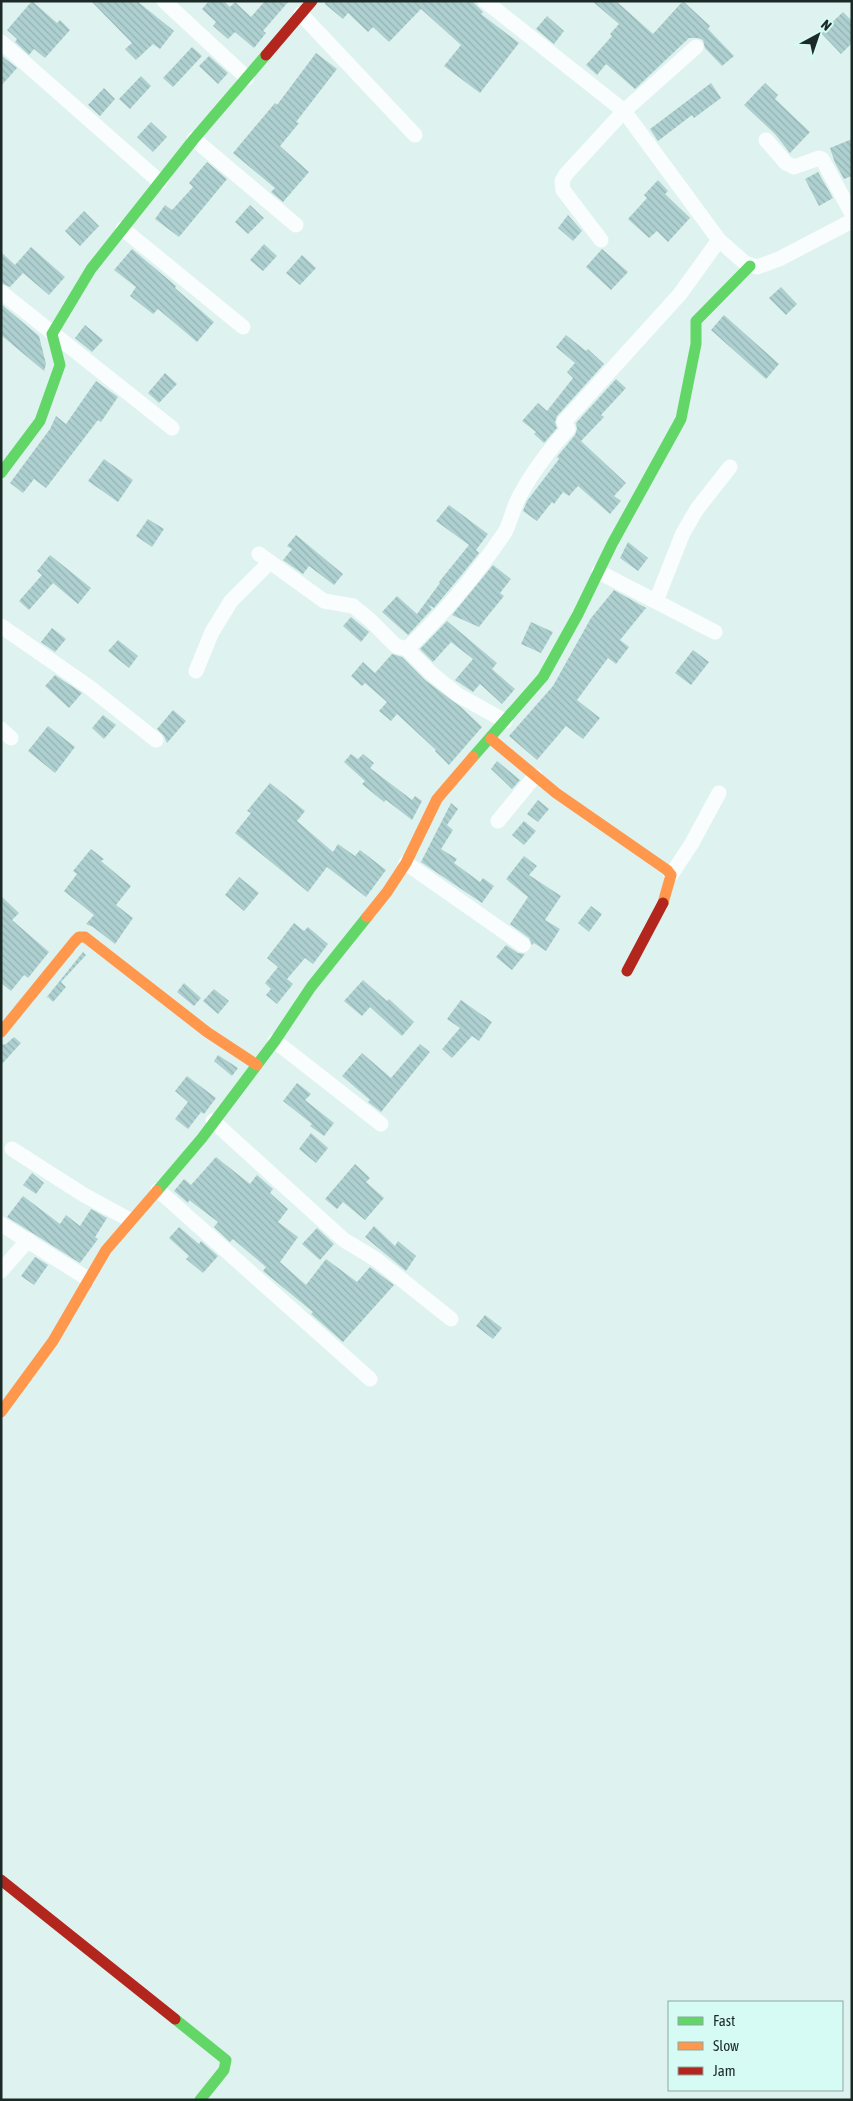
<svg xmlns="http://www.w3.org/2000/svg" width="853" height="2101" font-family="'Asap Condensed',sans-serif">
  <defs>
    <pattern id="building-back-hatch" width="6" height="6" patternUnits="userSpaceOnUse" patternTransform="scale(1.25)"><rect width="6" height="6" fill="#aed0d0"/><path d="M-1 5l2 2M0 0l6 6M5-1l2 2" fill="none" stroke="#95b3b3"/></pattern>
  </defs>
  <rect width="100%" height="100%" fill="#def3ef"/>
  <g fill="url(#building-back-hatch)">
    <path d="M32 1 57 23 60 20 70 30 45 58 34 49 29 55 15 42 17 39 7 30Z"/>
    <path d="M91 1H137L174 31 160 49 153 44 136 60 125 49 132 43Z"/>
    <path d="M209 1H224L230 7 235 2 251 17 265 1H289L263 31 266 33 254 48 235 32 228 39 213 26 216 22 202 9Z"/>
    <path d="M325 1H472L483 12 481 14 519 43 480 93 444 66 461 45 421 9 389 42 373 27 368 32 348 13 343 19 325 4Z"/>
    <path d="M592 1H616L653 34 683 1 710 26 708 29 734 56 722 66 705 48 703 40 698 38H689L635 89 606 64 597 75 586 65 612 36 610 34 619 24Z"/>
    <path d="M843 12 852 21V43L841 54 821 33Z"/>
    <path d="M547 16 564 31 554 44 536 29Z"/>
    <path d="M192 47 202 56 173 87 163 78Z"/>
    <path d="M316 53 337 69 296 122 299 123 280 146 309 172 283 202 271 192 275 188 233 153 275 103 277 105Z"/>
    <path d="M2 56 17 68 1 86V57Z"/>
    <path d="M209 56 228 73 218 84 199 66Z"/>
    <path d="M141 76 151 86 130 109 119 99Z"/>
    <path d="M711 83 721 98 694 118 692 115 658 141 650 129Z"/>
    <path d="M765 83 778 95 775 99 810 132 790 153 775 134 744 105Z"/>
    <path d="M104 88 115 99 100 116 88 105Z"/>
    <path d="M151 122 167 137 153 152 137 137Z"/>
    <path d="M852 139V176L844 179 835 163 830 148Z"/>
    <path d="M207 162 227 179 179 237 155 219 165 205 172 210 193 187 189 183Z"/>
    <path d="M818 172 833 198 819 206 805 179Z"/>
    <path d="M658 180 668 191 665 194 690 218 668 242 657 231 649 238 628 219 647 198 644 195Z"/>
    <path d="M250 205 264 218 248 234 235 222Z"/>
    <path d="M84 211 99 226 80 246 65 231Z"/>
    <path d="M568 215 582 231 573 241 558 228Z"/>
    <path d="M264 244 277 256 263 271 250 260Z"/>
    <path d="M31 247 65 277 49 295 23 273 10 287 1 283V252L15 265Z"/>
    <path d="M132 249 176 286 175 288 214 322 197 342 158 309 153 314 130 296 136 287 114 270Z"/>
    <path d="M602 249 628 272 611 290 586 267Z"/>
    <path d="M302 255 316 268 300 285 286 273Z"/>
    <path d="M781 287 797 304 786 315 769 298Z"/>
    <path d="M1 304 39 336 46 364 44 371 1 335Z"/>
    <path d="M724 315 779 364 766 379 711 330Z"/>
    <path d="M85 325 103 340 92 352 75 338Z"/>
    <path d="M566 335 586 351 588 349 604 364 557 416 555 422 557 428 544 443 534 434 536 432 522 421 538 403 547 411 573 378 567 372 575 363 556 347Z"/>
    <path d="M165 373 177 384 159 403 148 393Z"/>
    <path d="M616 379 626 388 601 415 604 417 581 441 626 483 614 496 621 501 610 514 578 486 569 496 563 492 554 504 552 502 537 521 523 511 527 501 559 459 557 457 575 435 577 429 576 423Z"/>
    <path d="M96 381 118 397 101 422 98 420 46 488 34 479 23 493 10 483 50 429 56 416 66 424Z"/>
    <path d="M104 459 133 480 118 502 88 481Z"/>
    <path d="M449 505 488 534 476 550 479 553 464 572 434 608 428 605 432 609 408 635 382 612 397 596 417 614 440 583 439 582 469 545 436 521Z"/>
    <path d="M148 519 164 529 152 547 136 536Z"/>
    <path d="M296 535 343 574 334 585 309 566 303 574 283 560 292 549 287 546Z"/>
    <path d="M628 542 648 558 638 571 620 558Z"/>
    <path d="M50 555 91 588 78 604 53 583 29 610 19 601 42 575 37 571Z"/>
    <path d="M493 565 511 579 500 593 504 596 486 618 479 627 452 615Z"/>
    <path d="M614 590 646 608 620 640 629 647 616 664 608 658 577 700 600 718 583 739 566 726 537 760 509 736 553 686 591 618Z"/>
    <path d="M351 617 369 632 361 642 343 626Z"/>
    <path d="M447 621 497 663 492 669 515 689 502 704 480 684 473 692 455 680 473 659 451 642 433 662 420 649Z"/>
    <path d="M531 622 553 632 541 653 521 644Z"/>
    <path d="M52 628 66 639 55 652 41 642Z"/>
    <path d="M118 640 138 656 129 668 108 651Z"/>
    <path d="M693 650 709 662 691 685 675 673Z"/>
    <path d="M392 654 402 657 425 680 461 707 482 727 449 765 435 751 436 750 397 714 391 721 379 711 387 702 365 683 362 686 351 676 363 662 375 673Z"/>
    <path d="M55 675 82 693 69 708 45 686Z"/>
    <path d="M173 710 186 721 167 743 164 736 157 729Z"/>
    <path d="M103 715 116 725 104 739 92 728Z"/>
    <path d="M48 726 75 747 55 773 28 751Z"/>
    <path d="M351 754 358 759 363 754 374 763 370 768 412 800 415 796 422 801 412 820 386 800 384 802 362 784 365 781 344 762Z"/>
    <path d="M497 761 520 780 512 789 491 769Z"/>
    <path d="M270 783 305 811 297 821 333 852 338 844 355 856 360 850 386 870 366 897 327 867 308 892 235 833 251 813 247 811Z"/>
    <path d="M538 800 549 809 538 822 527 814Z"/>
    <path d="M451 803 458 809 447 825 453 830 441 849 457 859 454 863 480 882 483 878 494 886 482 903 421 862Z"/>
    <path d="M524 821 536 831 524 845 512 835Z"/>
    <path d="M91 849 104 859 101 861 131 886 116 905 133 918 115 944 93 927 86 924 94 915 64 891 77 874 73 871Z"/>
    <path d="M524 856 537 866 529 875 561 896 545 920 560 929 546 951 534 943 532 945 529 938 510 924 528 897 506 879Z"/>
    <path d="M239 877 259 893 244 911 225 895Z"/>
    <path d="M1 896 19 913 12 920 49 952 28 978 24 975 11 991 1 983Z"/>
    <path d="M591 906 602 914 589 932 578 923Z"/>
    <path d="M294 923 304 931 308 927 328 944 313 964 305 958 287 979 293 984 277 1004 266 995 271 989 265 983 278 967 267 958Z"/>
    <path d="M506 945 518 953 525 954 512 970 496 957Z"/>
    <path d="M83 952 86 955 61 982 66 987 53 1002 48 997 46 998Z"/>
    <path d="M363 980 387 1001 389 999 414 1022 402 1036 370 1007 362 1016 344 1001Z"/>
    <path d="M184 983 201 998 194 1006 177 992Z"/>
    <path d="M214 989 229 1001 218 1014 203 1001Z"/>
    <path d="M461 1000 492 1022 479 1041 472 1036 452 1058 442 1049 460 1028 447 1019Z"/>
    <path d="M14 1037 21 1043 1 1065V1045L6 1044Z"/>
    <path d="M420 1044 430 1052 381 1112 368 1102 370 1100 342 1076 362 1053 391 1078Z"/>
    <path d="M218 1055 238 1068 232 1076 214 1061Z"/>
    <path d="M187 1076 216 1098 204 1114 201 1112 188 1129 175 1119 188 1102 175 1091Z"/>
    <path d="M297 1083 311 1094 305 1100 334 1123 324 1136 310 1126 312 1124 283 1101Z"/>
    <path d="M311 1133 328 1148 316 1163 299 1149Z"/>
    <path d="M216 1157 250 1184 257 1175 273 1189 270 1193 288 1209 278 1222 298 1237 280 1262 306 1285 326 1259 357 1282 370 1267 394 1285 343 1342 311 1314 313 1312 263 1271 266 1267 233 1239 230 1242 214 1227 218 1222 189 1200 188 1203 174 1191 184 1179 191 1185Z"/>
    <path d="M355 1164 370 1178 366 1182 384 1198 365 1220 343 1202 337 1209 325 1199Z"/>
    <path d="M32 1173 44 1183 36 1194 23 1185Z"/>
    <path d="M23 1196 60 1224 66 1215 80 1226 91 1209 107 1218 95 1237 98 1239 80 1263 7 1217Z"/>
    <path d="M374 1226 395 1246 398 1241 416 1256 406 1271 365 1237Z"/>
    <path d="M179 1227 199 1244 201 1241 218 1256 203 1273 186 1259 189 1256 169 1238Z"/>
    <path d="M317 1228 334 1244 320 1260 302 1244Z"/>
    <path d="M35 1257 48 1265 34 1285 21 1276Z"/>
    <path d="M485 1315 502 1328 493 1339 476 1326Z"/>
  </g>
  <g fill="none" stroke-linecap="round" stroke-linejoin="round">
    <g stroke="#fafdfd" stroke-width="15">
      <path d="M164 1 247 78"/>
      <path d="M485 1 624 111 719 240 745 263 757 267 779 259 852 221"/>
      <path d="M301 14 415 135"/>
      <path d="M1 42 160 182"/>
      <path d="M194 139 296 225"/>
      <path d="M766 140 786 163 794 167 819 158 822 159 852 214"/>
      <path d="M123 229 243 327"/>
      <path d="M601 240 563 190 562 181 566 174 624 111 696 47"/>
      <path d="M1 292 172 428"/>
      <path d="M259 554 324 601 353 606 369 619 396 646 407 649C443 614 477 574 505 532 511 521 513 508 519 497 532 472 550 449 568 429L564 422 680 294 719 240"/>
      <path d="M599 572 715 632"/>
      <path d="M656 601 683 533 697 509 730 467"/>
      <path d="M1 626 89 687 156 740"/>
      <path d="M407 649 431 673 458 695 505 721"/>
      <path d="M196 671 212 632 231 601 270 562"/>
      <path d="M1 729 11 738"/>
      <path d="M498 821 535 776"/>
      <path d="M406 863 523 945"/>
      <path d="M671 875 692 843 719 793"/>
      <path d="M275 1041 381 1124"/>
      <path d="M213 1121 344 1240 377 1260 451 1319"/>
      <path d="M12 1149 84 1195 130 1220"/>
      <path d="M158 1190 370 1379"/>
      <path d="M1 1224 88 1279"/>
      <path d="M1 1271 28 1240"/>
    </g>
    <g stroke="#63d668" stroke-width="11">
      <path d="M1 473 40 421 60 365 52 334 91 269 194 139 266 55"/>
      <path d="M473 757 543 677 578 614 612 544 681 419 696 344V321L750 266"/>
      <path d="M157 1191 202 1138 275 1041 311 987 367 917"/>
      <path d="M175 2019 226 2060 224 2070 200 2100"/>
    </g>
    <g stroke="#ff974d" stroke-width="11">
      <path d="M491 739 556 793 667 870 671 875 663 903"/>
      <path d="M367 917 387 892 406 863 437 799 473 757"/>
      <path d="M1 1032 75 941 79 937H85L207 1032 257 1065"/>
      <path d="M1 1412 53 1341 106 1250 157 1191"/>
    </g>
    <g stroke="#b3261e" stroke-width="11">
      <path d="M266 55 312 1"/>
      <path d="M627 971 663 903"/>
      <path d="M1 1880 175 2019"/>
    </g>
  </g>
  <rect width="853" height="2101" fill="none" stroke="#1c2a27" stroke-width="5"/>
  <rect x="668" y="2001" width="175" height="90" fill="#d6fbf4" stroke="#8ca7a2"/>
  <rect x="678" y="2017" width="25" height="8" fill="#63d668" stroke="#8ca7a2"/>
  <text x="713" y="2026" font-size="15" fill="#1c2a27">Fast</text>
  <rect x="678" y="2042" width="25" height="8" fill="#ff974d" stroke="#8ca7a2"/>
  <text x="713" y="2051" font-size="15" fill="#1c2a27">Slow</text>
  <rect x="678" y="2067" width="25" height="8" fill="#b3261e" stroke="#8ca7a2"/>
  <text x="713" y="2076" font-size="15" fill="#1c2a27">Jam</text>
  <g transform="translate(818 35) rotate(40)" stroke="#d6fbf4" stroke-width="4" paint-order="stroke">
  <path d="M0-4L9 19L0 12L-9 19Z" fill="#1c2a27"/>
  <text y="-8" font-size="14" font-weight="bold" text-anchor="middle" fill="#1c2a27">N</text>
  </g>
</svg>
